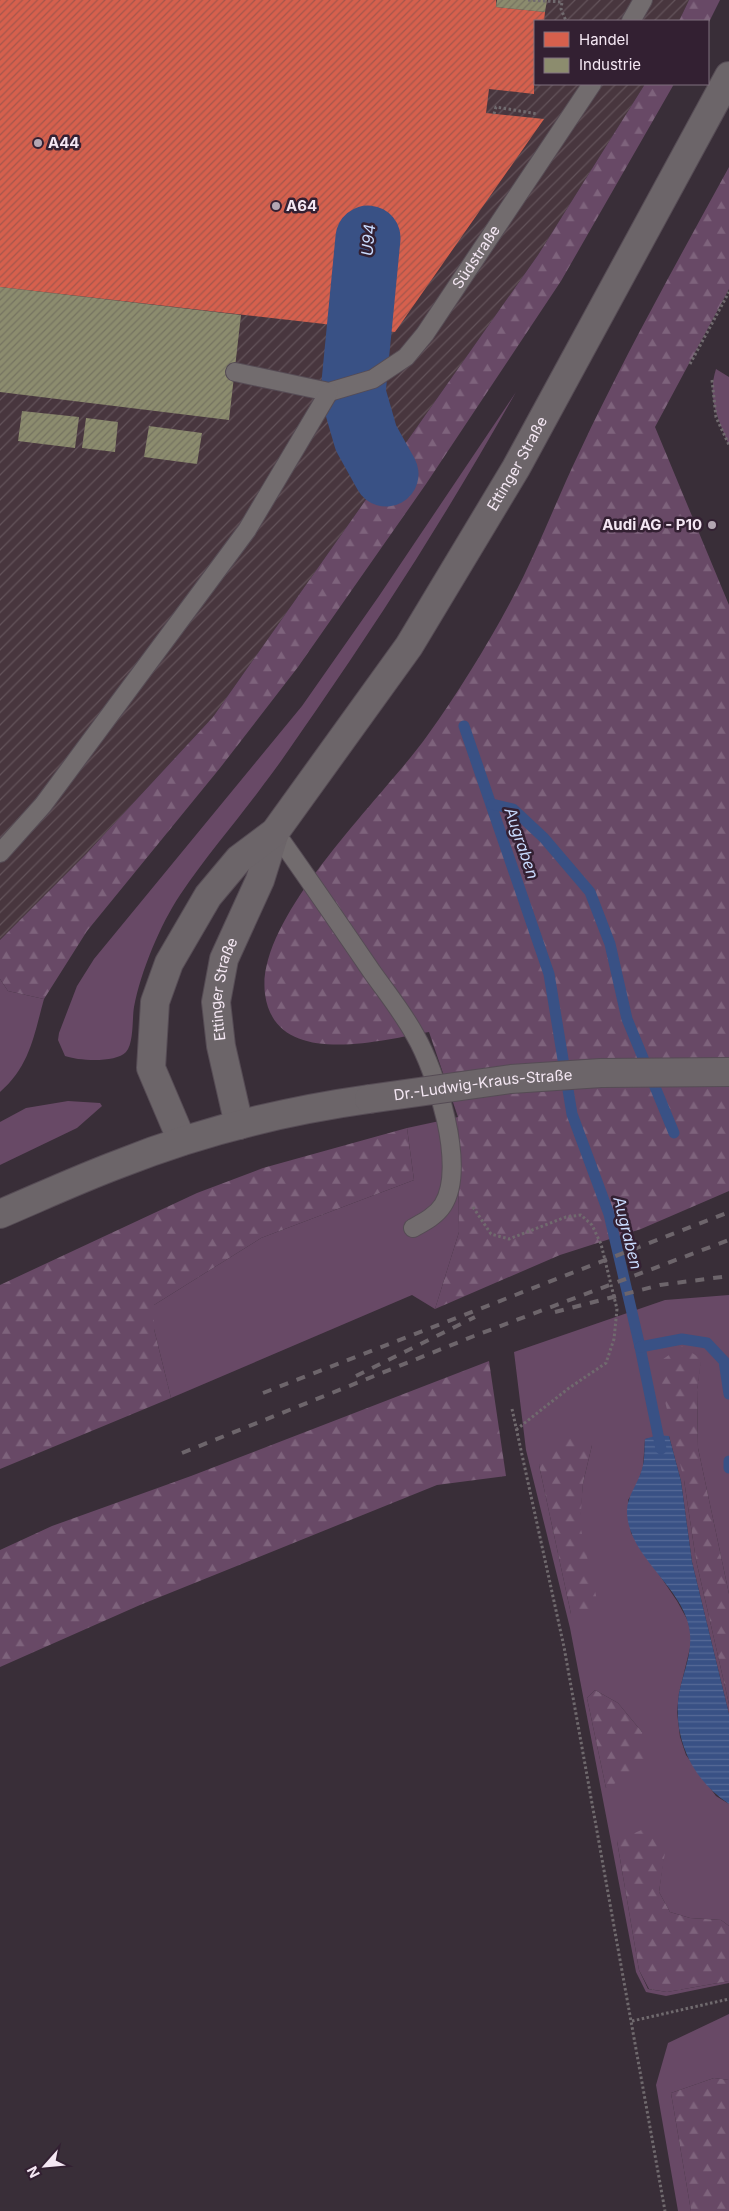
<svg xmlns="http://www.w3.org/2000/svg" width="729" height="2211" font-family="Inter,sans-serif">
  <defs>
    <pattern id="industrial-furrows" width="10" height="10" patternUnits="userSpaceOnUse" patternTransform="scale(1.25)"><rect width="10" height="10" fill="#48363e"/><path d="M-1 1l2-2M0 10L10 0M9 11l2-2" fill="none" stroke="#63535a"/></pattern>
    <pattern id="forest-firs" width="22" height="20" patternUnits="userSpaceOnUse" patternTransform="scale(1.25)"><rect width="22" height="20" fill="#684966"/><path d="M5 1l3.5 6h-7zM16 11l3.5 6h-7z" fill="#7e637c"/></pattern>
    <pattern id="water-rules" width="6" height="5" patternUnits="userSpaceOnUse" patternTransform="scale(1.25)"><rect width="6" height="5" fill="#395185"/><path d="M0 2.5h6" fill="none" stroke="#566a97"/></pattern>
    <pattern id="shops-hatch" width="6" height="6" patternUnits="userSpaceOnUse" patternTransform="scale(1.25)"><rect width="6" height="6" fill="#d6604d"/><path d="M-1 1l2-2M0 6l6-6M5 7l2-2" fill="none" stroke="#a5574c"/></pattern>
    <pattern id="industry-hatch" width="6" height="6" patternUnits="userSpaceOnUse" patternTransform="scale(1.25)"><rect width="6" height="6" fill="#8c8c6e"/><path d="M-1 1l2-2M0 6l6-6M5 7l2-2" fill="none" stroke="#757361"/></pattern>
  </defs>
  <rect width="100%" height="100%" fill="#392e38"/>
  <path fill="url(#industrial-furrows)" d="M0 0H689L679 21H535V84H645L538 255 213 717 86 854 0 940Z"/>
  <g fill="#684966" fill-rule="evenodd">
    <path d="M716 369 729 377V445C718 419 707 397 716 369Z"/>
    <path d="M516 392C454 502 387 608 315 712 298 736 282 761 264 784 237 821 206 856 180 895 160 925 141 971 134 1007 132 1019 134 1043 126 1052 116 1063 79 1061 65 1056L58 1040 59 1033 77 986 94 959 302 706 379 596Z"/>
    <path d="M0 979 8 991 44 999C34 1035 30 1066 0 1092Z"/>
    <path d="M68 1101 100 1103 102 1106 77 1128 0 1165V1122L26 1108Z"/>
    <path d="M458 1117 459 1232 435 1309 412 1295 171 1398 154 1329V1305L261 1238 414 1180 407 1128Z"/>
    <path d="M729 1295V1594L698 1448 697 1389 701 1359 684 1480 696 1560 729 1704V1714L692 1562 681 1481 669 1436 645 1439 643 1467 636 1488 628 1500 631 1533 677 1601 688 1621 692 1640 679 1693 677 1712 680 1737 686 1755 716 1796 729 1804V1926L721 1920 690 1918 670 1912 659 1892 666 1839 617 1841 639 1970 648 1989 667 1992 729 1981V1983L666 1996 646 1992 636 1972 570 1628 526 1450 514 1352 665 1300ZM592 1445 583 1483 571 1614 539 1465ZM595 1690 618 1703 642 1732 606 1788 587 1698Z"/>
    <path d="M729 2014V2080L714 2078 671 2093 691 2211H678L656 2085 668 2043Z"/>
  </g>
  <g fill="url(#forest-firs)">
    <path d="M689 0H720L708 24V21H679Z"/>
    <path d="M645 84H674L561 281 426 484 298 667 220 768 87 931 44 999 8 991 0 979V940L86 854 213 717 538 255Z"/>
    <path d="M729 167V289L655 427 729 605V1191L641 1229 560 1255 435 1309 459 1232 458 1117 429 1032C381 1040 275 1070 265 994 255 917 383 798 427 736 458 693 487 646 512 599 537 552 556 501 579 453 625 355 677 262 729 167Z"/>
    <path d="M407 1128 414 1180 261 1238 154 1305V1329L171 1398 0 1469V1285L197 1193 263 1168Z"/>
    <path d="M682 1346 701 1359 697 1389 698 1448 729 1594V1704L696 1560 684 1480 656 1364Z"/>
    <path d="M489 1361 506 1476 437 1485 140 1605 0 1667V1550L52 1526 191 1476Z"/>
    <path d="M566 1430 592 1445 583 1483 580 1525 597 1600 584 1617 571 1614 539 1465Z"/>
    <path d="M595 1690 618 1703 642 1732 645 1758 632 1775 606 1788 587 1698Z"/>
    <path d="M648 1827 667 1839 659 1892 670 1912 690 1918 721 1920 729 1926V1981L667 1992 649 1989 639 1970 617 1841Z"/>
    <path d="M714 2078 729 2080V2211H691L671 2093Z"/>
  </g>
  <path fill="url(#water-rules)" d="M658 1435 669 1436 681 1481 692 1562 729 1714V1804C692 1780 672 1737 679 1693 684 1669 695 1648 688 1623 678 1584 627 1554 627 1511 627 1496 638 1484 642 1469 645 1460 644 1449 645 1439Z"/>
  <path fill="url(#shops-hatch)" d="M0 0H496V7L545 12 544 21H535L534 94 489 89 486 113 544 119 395 332 0 287Z"/>
  <g fill="url(#industry-hatch)">
    <path d="M497 0H547L545 12 496 7Z"/>
    <path d="M0 287 241 315 229 420 0 392Z"/>
    <path d="M22 411 79 417 75 448 18 441Z"/>
    <path d="M86 418 118 422 115 452 82 448Z"/>
    <path d="M149 426 202 433 197 464 144 457Z"/>
  </g>
  <g fill="none" stroke-linecap="round" stroke-linejoin="round">
    <g stroke="#395185" stroke-width="11">
      <path d="M366 438 386 474"/>
      <path d="M464 726 549 974 572 1114 609 1214 640 1347 661 1449"/>
      <path d="M492 804 513 809 544 838 590 892 610 944 627 1019 674 1133"/>
      <path d="M640 1347 682 1339 707 1343 724 1361 729 1394"/>
      <path d="M729 1461V1468"/>
    </g>
    <path stroke="#395185" stroke-width="65" d="M368 238 353 393 366 438 386 474"/>
    <defs>
      <g id="lane">
        <path d="M631 21 643 0"/>
        <path id="s1" d="M235 372 329 392 373 379 406 357 425 334 592 84"/>
        <path d="M275 832C308 878 340 925 372 972 387 993 403 1013 415 1035 436 1071 467 1167 443 1205 436 1216 424 1222 413 1228"/>
        <path d="M0 853 43 805 247 530 329 392"/>
      </g>
      <g id="secondary">
        <path id="s2" d="M239 1125 221 1046 216 1002 224 959 260 880 275 832"/>
        <path id="s3" d="M182 1141 151 1068 155 1002 169 963 208 896 239 859 275 832 409 646 516 468 729 76"/>
        <path d="M0 1214C40 1197 79 1179 119 1164 199 1132 284 1111 369 1099"/>
      </g>
    </defs>
    <use href="#lane" stroke="#564c55" stroke-width="20"/>
    <use href="#secondary" stroke="#564c55" stroke-width="30"/>
    <g stroke="#706a6e" stroke-width="3" stroke-dasharray="2.5 2.5" stroke-linecap="butt">
      <path d="M528 0 562 2 561 9 566 21"/>
      <path d="M494 114 496 107 538 114"/>
      <path d="M690 364 729 292"/>
      <path d="M712 380 716 417 729 445"/>
      <path d="M473 1207 491 1234 509 1239 566 1217 581 1215 592 1225 601 1244 617 1309 614 1339 606 1363 569 1388 517 1429"/>
      <path d="M512 1409 564 1647 665 2211"/>
      <path d="M632 2021 729 1999"/>
    </g>
    <use href="#lane" stroke="#726c6e" stroke-width="18"/>
    <use href="#secondary" stroke="#6c6569" stroke-width="28"/>
    <g stroke="#6d656b" stroke-width="4" stroke-dasharray="9 9" stroke-linecap="butt">
      <path d="M555 1312 660 1285 729 1276"/>
      <path d="M356 1376 475 1317"/>
      <path d="M263 1393 729 1212"/>
      <path d="M182 1453 474 1336 729 1240"/>
    </g>
    <defs>
      <g id="secondary-bridge">
        <path id="s4" d="M369 1099 511 1079 601 1073 729 1072"/>
      </g>
    </defs>
    <use href="#secondary-bridge" stroke="#564c55" stroke-width="30" stroke-linecap="butt"/>
    <use href="#secondary-bridge" stroke="#6c6569" stroke-width="28"/>
  </g>
  <g fill="#b3a6b2" stroke="#332032" stroke-width="2">
    <circle cx="38" cy="143" r="5"/>
    <circle cx="276" cy="206" r="5"/>
    <circle cx="712" cy="525" r="5"/>
  </g>
  <g text-anchor="middle" stroke-width="5" stroke-linejoin="round" paint-order="stroke">
    <g font-size="15" font-weight="bold" fill="#f4e7f3" stroke="#332032" text-anchor="start">
      <text x="48" y="148">A44</text>
      <text x="286" y="211">A64</text>
      <text x="702" y="530" text-anchor="end">Audi AG - P10</text>
    </g>
    <g font-size="15" fill="#f4e7f3" stroke="#332032">
      <text dy="5" stroke="none"><textPath href="#s1" startOffset="304">Südstraße</textPath></text>
      <text dy="5" stroke="none"><textPath href="#s3" startOffset="799">Ettinger Straße</textPath></text>
      <text dy="5" stroke="none"><textPath href="#s2" startOffset="139">Ettinger Straße</textPath></text>
      <text dy="5" stroke="none"><textPath href="#s4" startOffset="115">Dr.-Ludwig-Kraus-Straße</textPath></text>
    </g>
    <g font-size="16" font-style="italic" fill="#c9dbfe" stroke="#332032">
      <text transform="translate(368 240) rotate(-85)" y="6">U94</text>
      <text transform="translate(522 843) rotate(71)" y="6">Augraben</text>
      <text transform="translate(628 1233) rotate(76)" y="6">Augraben</text>
    </g>
  </g>
  <rect x="534" y="20" width="175" height="65" fill="#332032" stroke="#80707f"/>
  <rect x="544" y="32" width="25" height="15" fill="#d6604d" stroke="#80707f"/>
  <text x="579" y="45" font-size="15" fill="#f4e7f3">Handel</text>
  <rect x="544" y="58" width="25" height="15" fill="#8c8c6e" stroke="#80707f"/>
  <text x="579" y="70" font-size="15" fill="#f4e7f3">Industrie</text>
  <g transform="translate(45 2166) rotate(243)" stroke="#332032" stroke-width="4" paint-order="stroke">
  <path d="M0-4L9 19L0 12L-9 19Z" fill="#f4e7f3"/>
  <text y="-8" font-size="14" font-weight="bold" text-anchor="middle" fill="#f4e7f3">N</text>
  </g>
</svg>
